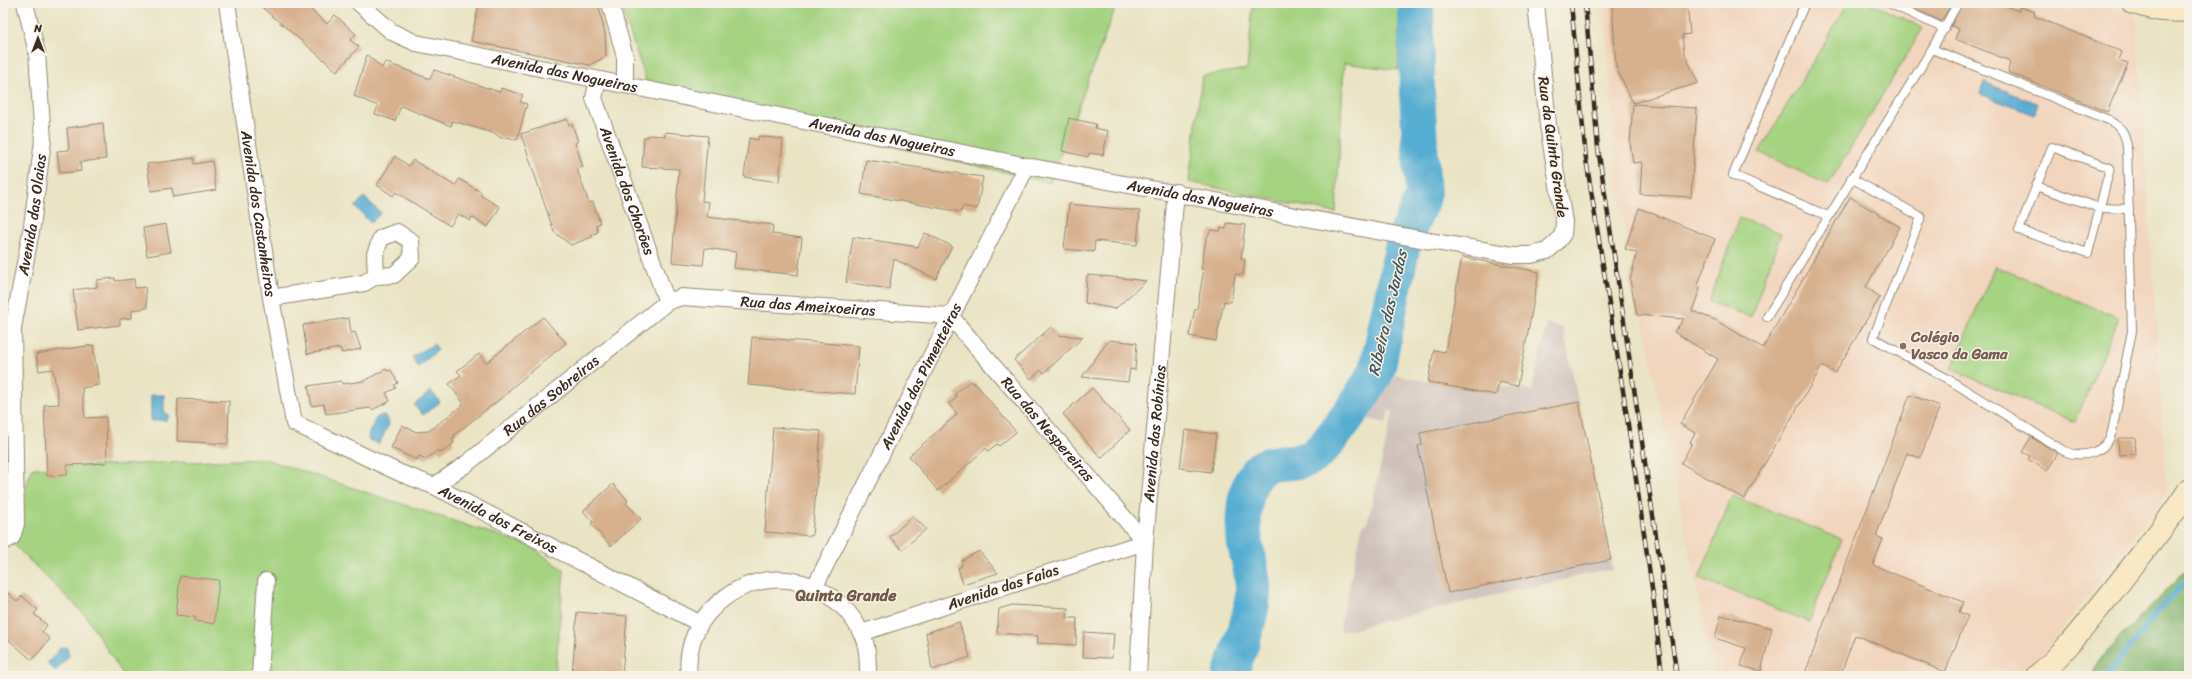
<svg xmlns="http://www.w3.org/2000/svg" width="2192" height="679" font-family="Sriracha,sans-serif">
  <rect width="100%" height="100%" fill="#f7f3e8"/>
  <filter id="ink" filterUnits="userSpaceOnUse"><feTurbulence type="fractalNoise" baseFrequency=".025" numOctaves="2"/><feDisplacementMap in="SourceGraphic" scale="8" xChannelSelector="R" yChannelSelector="G"/><feConvolveMatrix kernelMatrix="1 2 1 2 8 2 1 2 1" color-interpolation-filters="sRGB"/></filter>
  <filter id="wash" filterUnits="userSpaceOnUse"><feTurbulence type="fractalNoise" baseFrequency=".012" numOctaves="4" result="noise"/><feDisplacementMap in="SourceGraphic" scale="16" xChannelSelector="R" yChannelSelector="G"/><feGaussianBlur stdDeviation="0.9" result="paint"/><feColorMatrix in="noise" values="0 0 0 0 0 0 0 0 0 0 0 0 0 0 0 0 0 1.4 0 .05"/><feComposite in="paint" operator="in"/></filter>
  <g filter="url(#wash)">
    <rect width="100%" height="100%" fill="#eae4c5"/>
    <path fill="#f2d5bd" d="M1604 3H2093L2136 14 2167 493 2025 676H1714L1619 199Z"/>
    <path fill="#cfc1ba" d="M1547 324 1563 328 1613 570 1601 571 1378 622 1356 629 1339 631 1363 524H1367L1393 411H1389L1386 423 1364 418 1396 375 1496 395 1498 386 1532 391Z"/>
    <g fill="#a5d381" stroke="#707e50">
      <path d="M620 3H1117L1050 183 649 89Z"/>
      <path d="M1253 3H1399L1398 70 1344 63 1336 213 1189 182 1202 76 1247 69Z"/>
      <path d="M1848 3H1871L1923 28 1828 185 1759 152Z"/>
      <path d="M1739 218 1781 233 1751 317 1709 302Z"/>
      <path d="M1995 266 2119 318 2075 422 1951 369Z"/>
      <path d="M265 459 530 546 564 570 555 676H124L86 616 5 536 33 468Z"/>
      <path d="M1732 496 1842 539 1809 622 1699 578Z"/>
    </g>
    <path fill="#84b56f" stroke="#607046" d="M2189 567V676H2091L2101 657Z"/>
    <g fill="#56add2" stroke="#486c78">
      <path d="M1984 82 2038 104 2034 115 1980 94Z"/>
      <path d="M364 197 381 213 371 223 355 207Z"/>
      <path d="M434 344 438 350 418 367 412 357Z"/>
      <path d="M431 391 440 402 423 415 414 405Z"/>
      <path d="M151 395H164V412L169 415 167 420 151 421Z"/>
      <path d="M382 415 387 417 389 424 379 444 369 440 368 436 376 418Z"/>
      <path d="M64 647 67 648 69 656 56 671 47 664 60 648Z"/>
    </g>
    <g fill="none" stroke-linecap="round" stroke-linejoin="round">
      <path stroke="#56add2" stroke-width="6" d="M2107 676 2158 611 2189 579"/>
      <path stroke="#56add2" stroke-width="36" d="M1230 676C1238 651 1252 618 1253 592 1254 575 1248 560 1245 544 1242 523 1243 495 1254 476 1265 456 1295 467 1312 457 1329 447 1367 389 1377 370L1403 243 1423 196 1417 92 1416 3"/>
    </g>
    <g id="blocks">
      <g fill="#d7b08d">
        <path d="M257 3H303L327 24 335 15 356 34 350 40 359 47 337 71Z"/>
        <path d="M479 3H598L605 34 606 56 590 65 471 41Z"/>
        <path d="M1612 3H1687L1690 34 1682 35 1684 52 1698 83 1633 103 1616 67Z"/>
        <path d="M1902 3H1952L1941 21Z"/>
        <path d="M1963 3H1998L2019 11 2020 7 2035 12 2034 16 2122 52 2119 60 2128 63 2107 112 2008 72 2010 61 1955 39 1959 29 1951 26Z"/>
        <path d="M367 55 382 68 385 62 430 79 434 70 487 88 500 92 501 88 523 95 520 102 527 104 517 140 508 137 501 138 496 134 453 121 451 126 401 106 395 121 375 114 378 106 354 96Z"/>
        <path d="M1633 104 1697 108 1691 197 1640 194 1642 162 1633 163 1630 143Z"/>
        <path d="M1069 118 1096 124 1095 128 1108 131 1103 155 1089 153 1088 157 1062 151Z"/>
        <path d="M567 119 569 125 572 124 578 142 575 143 583 167 577 169 589 203 593 202 600 223 596 225 598 232 591 235 592 237 571 245 554 232 521 134Z"/>
        <path d="M103 123 106 159 80 162 81 171 60 173 57 151 69 150 67 128Z"/>
        <path d="M665 132 708 136 702 201 709 202 707 217 773 225 772 234 802 238 798 275 734 268 736 252 705 248 703 265 672 262 679 169 642 167 644 137H648V135L665 136Z"/>
        <path d="M758 136 783 139 779 182 744 177 749 138 758 140Z"/>
        <path d="M395 156 409 166 413 160 455 186 459 179 482 193 480 195 500 207 488 227 472 217 470 221 458 214 450 226 396 192 393 196 377 185Z"/>
        <path d="M194 158V164L212 161 216 190 173 197 172 188 151 191 147 164Z"/>
        <path d="M866 160 983 177 977 209 962 206 961 212 861 194Z"/>
        <path d="M1850 197 1900 227 1866 287 1880 297 1835 373 1822 366 1744 499 1681 463 1692 443 1690 442 1695 433 1680 424 1718 359 1674 332 1684 319 1637 315 1630 280 1637 253 1625 249 1639 208 1715 239 1697 287 1700 288 1692 311 1715 320 1763 348Z"/>
        <path d="M1069 204 1140 211 1137 245 1095 241 1094 252 1064 249Z"/>
        <path d="M1227 223 1245 225 1241 259H1245L1243 275 1235 274 1231 302 1224 301 1216 341 1189 336 1195 309H1197L1204 269H1201L1206 239 1211 230 1220 231 1221 228 1226 229Z"/>
        <path d="M166 224 171 252 147 256 143 228Z"/>
        <path d="M925 233 952 246 936 279 894 259 889 289 846 282 853 237 918 247Z"/>
        <path d="M1462 257 1539 272 1518 386 1499 382 1496 395 1428 382 1434 350 1445 352Z"/>
        <path d="M1087 275 1113 277 1146 281 1115 309 1085 303Z"/>
        <path d="M115 278V281L134 279 135 288 145 287 147 308 132 310V318L120 319V325L78 330 73 290 97 287V280Z"/>
        <path d="M543 317 566 343 508 391 509 392 454 435 455 437 452 440 454 443 441 453 438 450 426 459 419 456 417 460 391 448 402 425 416 432 429 431 464 404 449 384 461 375 457 371 479 354 486 363Z"/>
        <path d="M349 318 351 333 355 332 361 349 342 353 340 348 307 354 303 325Z"/>
        <path d="M1051 327 1058 335 1083 337 1044 373 1041 370 1031 379 1014 360Z"/>
        <path d="M752 337 859 346 855 394 748 385Z"/>
        <path d="M1109 340 1137 343 1135 370 1130 369 1128 382 1082 377Z"/>
        <path d="M93 345 99 385 82 388 85 418 106 417 107 463 67 465V475L47 476 44 405 59 404 53 369 39 371 36 354Z"/>
        <path d="M386 369 387 371 391 370 398 383 394 385 396 388 386 393 390 401 372 410 370 408 326 414 324 404 312 406 308 386 341 381 342 384 364 381Z"/>
        <path d="M970 381 973 384 974 382 1016 432 999 446 997 444 988 451 986 448 938 491 909 456 955 416 957 414 949 404 957 397 955 394Z"/>
        <path d="M1092 388 1130 430 1101 458 1063 414Z"/>
        <path d="M1910 395 1940 406 1920 458 1907 453 1876 536 1883 539 1873 565 1963 602 1959 612 1968 616 1945 672 1855 635 1840 676H1804Z"/>
        <path d="M178 399 229 401 228 444 177 441Z"/>
        <path d="M1579 402 1611 560 1448 593 1418 446 1422 445 1420 433Z"/>
        <path d="M773 427 821 431 812 536 765 532Z"/>
        <path d="M1185 430 1216 434 1211 472 1180 468Z"/>
        <path d="M2031 437 2058 453 2047 471 2028 459 2030 456 2022 452Z"/>
        <path d="M2118 438H2135L2136 454 2119 455Z"/>
        <path d="M613 484 628 501 626 503 641 519 611 546 591 524 593 522 583 511Z"/>
        <path d="M913 516 926 529 902 550 890 537Z"/>
        <path d="M979 551 998 573 963 584 958 568 962 566 961 561Z"/>
        <path d="M180 576 219 580 214 624 195 621V617L176 615Z"/>
        <path d="M3 589 17 601 22 596 38 610 34 614 47 625 42 632 50 639 32 660 3 635Z"/>
        <path d="M1012 605 1068 608 1067 618H1077L1076 645 1037 643 1038 636 997 633 999 609Z"/>
        <path d="M577 612 627 616 622 676H572Z"/>
        <path d="M1721 615 1772 628 1761 671 1741 666 1746 648 1715 638Z"/>
        <path d="M959 622 970 657 932 670 926 633Z"/>
        <path d="M1084 632 1114 634 1112 658 1083 657Z"/>
      </g>
    </g>
  </g>
  <g filter="url(#ink)">
    <use href="#blocks" fill-opacity="0" stroke="#928772" stroke-width="1"/>
    <g fill="none" stroke-linecap="round" stroke-linejoin="round">
      <defs>
        <g id="lane">
          <path d="M1805 3 1733 175 1828 216"/>
          <path d="M1889 3 1945 29"/>
          <path d="M2052 147 2110 168 2088 253 2019 230Z"/>
          <path d="M1851 178 1921 217 1873 338 1946 378 2064 451C2083 459 2106 453 2112 432L2132 331 2127 146C2125 132 2121 127 2109 120L1932 49 1958 3"/>
          <path d="M2036 186 2100 208 2129 209"/>
          <path d="M1767 317 1932 49"/>
        </g>
        <g id="street">
          <path id="s1" d="M227 3 271 298 294 423 400 473 434 486 699 623"/>
          <path id="s2" d="M359 3 392 32 416 43 1027 166 1441 243 1513 255H1531L1547 251 1557 242 1563 234 1564 222 1548 125 1536 3"/>
          <path d="M610 3 625 57V85"/>
          <path id="s3" d="M598 80 594 98 667 302"/>
          <path d="M271 298 364 283 376 276 394 275 412 258 411 241 397 232 381 238 375 254 376 276"/>
          <path id="s4" d="M434 486 465 465 667 302 682 297 950 316 1145 542 861 633"/>
          <path id="s5" d="M3 542 12 537 16 524 13 328 32 226 43 140 37 53 25 3"/>
          <path id="s6" d="M815 586 1027 166"/>
          <path d="M260 676 266 581"/>
          <path d="M689 676C686 652 694 629 709 612 754 561 830 572 861 632 868 645 868 661 868 676"/>
          <path id="s7" d="M1138 676 1145 542 1176 192"/>
        </g>
        <g id="secondary">
          <path d="M2133 3 2161 10 2189 11"/>
          <path d="M2037 676C2066 652 2088 621 2112 592 2138 558 2166 526 2189 490"/>
        </g>
      </defs>
      <use href="#lane" stroke="#928772" stroke-width="10"/>
      <use href="#street" stroke="#928772" stroke-width="18"/>
      <use href="#secondary" stroke="#928772" stroke-width="24"/>
      <use href="#lane" stroke="#fff" stroke-width="8"/>
      <use href="#street" stroke="#fff" stroke-width="16"/>
      <use href="#secondary" stroke="#f8e8c3" stroke-width="22"/>
      <defs>
        <g id="rail">
          <path d="M1571 3 1586 159 1624 397 1653 595 1662 676"/>
          <path d="M1585 3 1598 148 1677 676"/>
        </g>
      </defs>
      <use href="#rail" stroke="#3b2a1e" stroke-width="4.5"/>
      <use href="#rail" stroke="#f7f3e8" stroke-width="3" stroke-dasharray="9" stroke-linecap="butt"/>
    </g>
  </g>
  <circle fill="#8d6e63" stroke="#f7f3e8" stroke-width="1.5" cx="1903" cy="346" r="4"/>
  <g text-anchor="middle" stroke-width="3" stroke-linejoin="round" paint-order="stroke">
    <g font-size="15" fill="#3b2a1e" stroke="#f7f3e8">
      <text dy="5" stroke="none"><textPath href="#s2" startOffset="222">Avenida das Nogueiras</textPath></text>
      <text dy="5" stroke="none"><textPath href="#s2" startOffset="546">Avenida das Nogueiras</textPath></text>
      <text transform="translate(1553 147) rotate(82)" y="5">Rua da Quinta Grande</text>
      <text dy="5" stroke="none"><textPath href="#s3" startOffset="117">Avenida dos Chorões</textPath></text>
      <text dy="5" stroke="none"><textPath href="#s2" startOffset="870">Avenida das Nogueiras</textPath></text>
      <text dy="5" stroke="none"><textPath href="#s1" startOffset="213">Avenida dos Castanheiros</textPath></text>
      <text dy="5" stroke="none"><textPath href="#s5" startOffset="335">Avenida das Olaias</textPath></text>
      <text dy="5" stroke="none"><textPath href="#s4" startOffset="439">Rua das Ameixoeiras</textPath></text>
      <text dy="5" stroke="none"><textPath href="#s6" startOffset="235">Avenida das Pimenteiras</textPath></text>
      <text dy="5" stroke="none"><textPath href="#s4" startOffset="148">Rua das Sobreiras</textPath></text>
      <text dy="5" stroke="none"><textPath href="#s4" startOffset="731">Rua das Nespereiras</textPath></text>
      <text dy="5" stroke="none"><textPath href="#s7" startOffset="243">Avenida das Robínias</textPath></text>
      <text dy="5" stroke="none"><textPath href="#s1" startOffset="651">Avenida dos Freixos</textPath></text>
      <text transform="translate(1003 587) rotate(-18)" y="5">Avenida das Faias</text>
    </g>
    <g font-size="15" font-weight="bold" fill="#785e54" stroke="#f7f3e8" text-anchor="start">
      <text x="1911" y="342">Colégio<tspan x="1911" dy="17">Vasco da Gama</tspan></text>
    </g>
    <g font-size="16" font-style="italic" fill="#44585d" stroke="#f7f3e8">
      <text transform="translate(1387 313) rotate(-77)" y="6">Ribeira das Jardas</text>
    </g>
    <g font-size="16" font-weight="bold" fill="#725945" stroke="#f7f3e8">
      <text x="846" y="601">Quinta Grande</text>
    </g>
  </g>
  <rect width="2192" height="679" fill="none" stroke="#f7f3e8" stroke-width="16"/>
  <g transform="translate(38 38)" stroke="#f7f3e8" stroke-width="3" paint-order="stroke">
  <path d="M0-3L7 15L0 10L-7 15Z" fill="#3b2a1e"/>
  <text y="-6" font-size="11" font-weight="bold" text-anchor="middle" fill="#3b2a1e">N</text>
  </g>
</svg>
